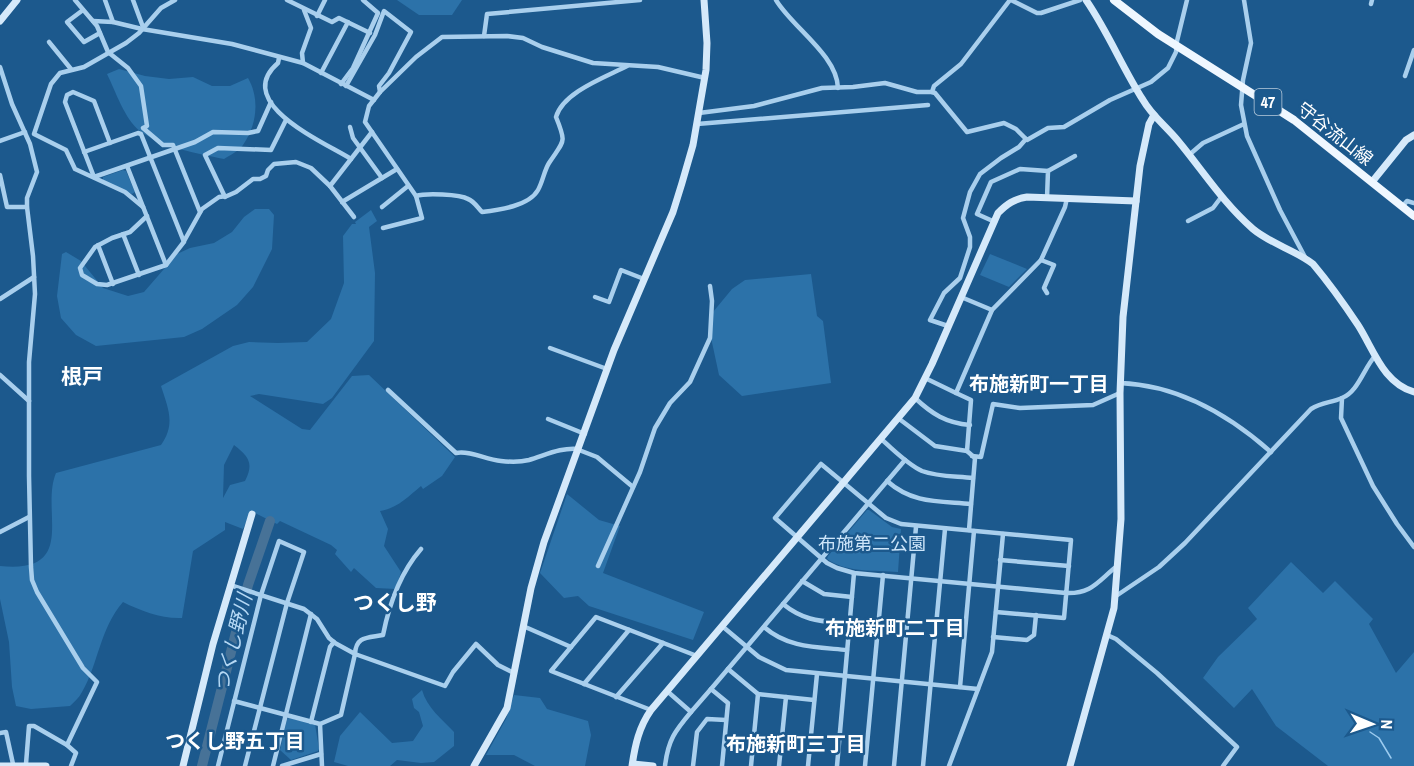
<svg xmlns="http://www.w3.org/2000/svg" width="1414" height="766" font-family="'Archivo Narrow','Noto Sans JP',sans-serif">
  <rect width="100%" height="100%" fill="#1c598d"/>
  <g fill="#2c72a9" fill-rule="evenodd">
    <path d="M397 0H462L452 15H419Z"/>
    <path d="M119 69 145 76 169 79 193 77 212 86H230L248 78C260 99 257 125 243 145 239 151 230 155 224 159 196 153 163 148 140 131 125 120 115 90 107 74Z"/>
    <path d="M123 170 126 171 135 192 132 194 103 180V177Z"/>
    <path d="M255 209H269L274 215 272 249 253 287 237 305 202 329 184 337 96 346 76 335 61 318 57 296 62 254 66 252 81 261 103 288 128 296 144 292 177 254 190 248 214 243 232 232 244 217Z"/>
    <path d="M371 210 377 221 369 227 375 273 374 341 332 398 323 404 259 394 250 396 302 429 310 430 352 376 369 375 455 457 442 476 423 489 421 486C408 497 396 509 380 511L388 529 384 546 401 572 396 589 376 588 354 568 351 572 335 554 337 550 331 545 280 521 277 524 251 511 243 529 225 522V530L193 551 182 618C162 619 141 611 123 602 100 628 98 665 82 692 79 698 74 702 70 706L31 709 16 706 12 687 9 642 0 599V566C79 574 40 511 56 473L161 445C176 424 168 408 161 386L233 346 249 342 278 343 307 342 331 319 344 283 343 236 352 224H356L355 222ZM234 445C249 457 254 463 245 481L230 485 223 498 224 465Z"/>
    <path d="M990 254 1027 269 1009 287 980 275Z"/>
    <path d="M811 274 817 316 823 321 831 383 742 396 719 375 710 333 713 312 732 289 745 280Z"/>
    <path d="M567 494 599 520 620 526 603 573 704 612 693 640 589 606 578 596 564 598 540 573Z"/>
    <path d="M867 510H869L892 527 901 529 898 572C875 570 847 573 827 559L828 556Z"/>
    <path d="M1291 562 1323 593 1335 581 1373 619 1369 624 1396 673 1414 652V766H1328L1276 726 1252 689 1234 708 1203 678 1218 657 1257 619 1248 608Z"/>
    <path d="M422 690C427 708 442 719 454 732V746L434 762 421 763 397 760 390 766H348L334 762 340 736 360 712 392 743 413 741 423 726 419 712 414 708 412 699Z"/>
    <path d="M514 695 540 698 547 709 588 721 591 735 585 766H535L514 755H486L506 719Z"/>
    <path d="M289 718 315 724 319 749 318 751 291 760 280 750 287 719Z"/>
  </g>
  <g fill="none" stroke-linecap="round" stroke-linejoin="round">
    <path stroke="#9ccbef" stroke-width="1.5" d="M1370 732 1379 738 1391 758"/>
    <path stroke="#477297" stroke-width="10" d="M202 766 248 585 270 521"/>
    <g stroke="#a9cfed" stroke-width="4.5">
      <path d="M75 0 97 26 108 52 128 68 141 86 147 126 143 128 163 145H173L200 212"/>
      <path d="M105 0 113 22"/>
      <path d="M133 0 143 27"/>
      <path d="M287 0 332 22 339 18 370 33"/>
      <path d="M776 0C792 27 837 55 838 88"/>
      <path d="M1011 0 1037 13H1041L1080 0"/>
      <path d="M1244 0 1251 43 1243 80 1241 105 1247 136 1280 210 1306 259"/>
      <path d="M1371 4 1372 0"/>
      <path d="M83 10 67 22 84 42 100 33"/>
      <path d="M317 16 325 0"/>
      <path d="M93 21 113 22 142 29 232 44 303 63 374 100"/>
      <path d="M484 36 487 14 640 0"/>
      <path d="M49 42 71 69"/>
      <path d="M279 58 278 63C231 103 326 143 351 159"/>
      <path d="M303 63 302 53 311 28 304 10"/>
      <path d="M0 67 12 104 30 144 37 172 27 198V207L33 256 35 294 29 362V476L31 567 32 580 37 592 83 668 97 682 67 745"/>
      <path d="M321 73 348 22"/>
      <path d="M1405 76 1414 50"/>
      <path d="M341 84 353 68 378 13 363 0"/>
      <path d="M346 86 375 35 384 11 411 32 389 73 379 86 380 92"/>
      <path d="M932 92 935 93 967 132 1004 123 1016 129 1027 140 1048 128 1064 127 1110 100 1151 82 1168 68 1176 52 1177 41 1187 0"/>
      <path d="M699 113 754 106 822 88 853 87 885 83 917 92H932L934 86 961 64 1010 0"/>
      <path d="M697 124 928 105"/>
      <path d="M350 127 353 138 382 178"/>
      <path d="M0 141 25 132"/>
      <path d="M84 152 138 133 141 134 184 242"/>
      <path d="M1189 155 1203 143 1244 124"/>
      <path d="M127 166 166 265"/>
      <path d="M1048 171 1075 156"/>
      <path d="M0 175 7 207H27"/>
      <path d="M94 177 195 142 213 132 248 133 258 131 271 102"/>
      <path d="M94 177 65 102 67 95 73 92 94 101 110 143"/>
      <path d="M330 186 354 217"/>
      <path d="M416 196C425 193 460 194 468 199 474 201 478 208 482 212 499 210 529 206 538 190 543 181 544 171 549 163 564 140 567 144 556 117 563 92 606 77 627 66"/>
      <path d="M225 197 205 155 218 148 271 150 286 120"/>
      <path d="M342 202 397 169"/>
      <path d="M143 207 125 192 75 169 66 150 34 134 51 84 60 73 84 67 126 43 139 33 161 8 175 0"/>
      <path d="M382 207 408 186"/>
      <path d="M1402 207 1407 201 1414 203"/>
      <path d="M147 216 130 232 112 238 95 247 80 268 82 275 97 284 107 285 166 265 183 243 202 209 219 197 227 196 236 192 253 179H260L266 176 268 170 274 164 296 162 311 168 330 186 372 132"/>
      <path d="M1188 221 1213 208 1222 196"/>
      <path d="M995 222 977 214 991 182 1020 169 1048 171 1047 198"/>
      <path d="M383 228 422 218 416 196 365 122 369 106 380 92 416 57 442 37 507 36 523 38 542 47 593 63 658 67 705 78"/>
      <path d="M123 234 139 275"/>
      <path d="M98 245 113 284"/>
      <path d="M1041 260 1065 207 1067 198"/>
      <path d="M595 297 609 302 621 270 644 279"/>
      <path d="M961 297 992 310"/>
      <path d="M0 299 34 277"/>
      <path d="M948 326 930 320 944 293 960 278 970 247V237L963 218 970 192 980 174 1001 158 1019 147 1026 139"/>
      <path d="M550 348 607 369"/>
      <path d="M0 375 29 401"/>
      <path d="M925 378 956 393"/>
      <path d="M1120 383C1177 385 1229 415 1271 452"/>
      <path d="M388 390 456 453C470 450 486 460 501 461 510 462 521 462 529 460 546 455 561 447 579 449"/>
      <path d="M915 398C932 414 946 423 970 425"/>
      <path d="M1342 398 1341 418 1373 486 1397 524 1414 547"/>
      <path d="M898 418 935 446 967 451"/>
      <path d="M548 419 585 434"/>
      <path d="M881 439C894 450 907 464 922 471 938 477 957 476 973 478"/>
      <path d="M579 450 597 457 633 487"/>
      <path d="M972 456 981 457 993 404 1020 408 1093 405 1120 393"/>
      <path d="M887 481C913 504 939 501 971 504"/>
      <path d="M969 530 975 458 967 451 971 400 956 393 992 310 1041 260 1054 265 1044 288 1047 293"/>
      <path d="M0 532 29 517"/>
      <path d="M1000 560 1069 566"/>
      <path d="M598 566 640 472 655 428 670 403 690 382 710 338 712 301 710 286"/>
      <path d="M802 581 824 594 852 597"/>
      <path d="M230 585 304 609 317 619 329 638 335 643 355 654C356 636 367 638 383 635 389 605 401 572 421 549"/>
      <path d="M1116 596 1159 567 1185 543 1311 409C1322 402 1331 403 1342 398 1358 392 1364 368 1375 356"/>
      <path d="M783 604C805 622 823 621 850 624"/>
      <path d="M996 612 1064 618 1071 540 901 524 886 518 821 464 775 518 827 563 837 568 854 573 1066 593C1092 594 1098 581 1117 566"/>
      <path d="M523 626 571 647"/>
      <path d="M722 626 759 657 786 670 978 689"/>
      <path d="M764 627C788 648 816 647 847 650"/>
      <path d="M1107 635 1116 639 1157 673 1237 747 1223 766"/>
      <path d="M993 637 1027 640 1034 635 1036 615"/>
      <path d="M728 669 758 694 814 700"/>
      <path d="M584 684 629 630"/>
      <path d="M960 687 974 531"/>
      <path d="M711 689 905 460"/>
      <path d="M616 697 663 643"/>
      <path d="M234 701 320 724 341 715 355 654 445 686 453 672 476 644 498 665 514 673"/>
      <path d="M651 710 551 671 596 617 697 656"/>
      <path d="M691 712 711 689 728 703 722 766"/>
      <path d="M311 722 330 647 334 642"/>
      <path d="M320 724 322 766"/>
      <path d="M0 733 6 732 13 764"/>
      <path d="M26 764 29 726H34L67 745 76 753 71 766"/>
      <path d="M218 766 261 595 279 541 304 552 287 603 245 766"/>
      <path d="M273 766 311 614"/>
      <path d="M282 766 321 754"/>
      <path d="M665 766C668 740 675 731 691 712L667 691"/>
      <path d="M693 766 697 732 707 719 726 720"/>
      <path d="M751 766 758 694"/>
      <path d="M779 766 786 697"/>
      <path d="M808 766 817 674"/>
      <path d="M837 766 854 573"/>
      <path d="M865 766 883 575"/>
      <path d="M894 766 916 527"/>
      <path d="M923 766 945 529"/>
      <path d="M949 766 992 652 1003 534"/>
    </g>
    <g stroke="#d5e9fa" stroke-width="7">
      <path d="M1086 0C1108 32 1122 67 1143 100 1152 116 1167 127 1179 142 1203 171 1224 204 1253 229 1271 244 1295 250 1313 264 1329 283 1344 304 1358 325 1374 350 1383 383 1414 392"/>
      <path d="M0 21 17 0"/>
      <path d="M1372 182 1406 140 1414 135"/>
      <path d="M633 764 653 766"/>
      <path d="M0 766H46"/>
      <path d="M183 766 213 644 252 514"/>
      <path d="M474 766 507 708 531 588 544 542 614 350 673 212 682 183 693 145 706 70 707 43 704 0"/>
      <path d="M632 766C635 745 639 727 651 710L915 398 932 364 998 213C1007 204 1014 199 1027 197L1136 201"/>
      <path d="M1070 766 1114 608 1121 519 1120 393 1123 317 1140 166 1149 124 1154 115"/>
    </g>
    <path stroke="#eff7ff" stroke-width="8" d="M1114 0 1158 34 1294 120 1414 216"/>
  </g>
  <g text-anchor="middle" stroke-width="5" stroke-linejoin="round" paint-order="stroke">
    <rect fill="#1c598d" stroke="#bbcddd" stroke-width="1.5" x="1254.5" y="89" width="27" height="26" rx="4.5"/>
    <g font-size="16" font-weight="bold" fill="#fff">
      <text x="1268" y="108">47</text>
    </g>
    <g font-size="18" fill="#fff" stroke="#1c598d">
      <text transform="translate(1335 134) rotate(38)" y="6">守谷流山線</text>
    </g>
    <g font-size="18" fill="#cee6fa" stroke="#1c598d">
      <text x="872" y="550">布施第二公園</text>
    </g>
    <g font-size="20" font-weight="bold" fill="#fff" stroke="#1c598d">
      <text x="1039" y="391">布施新町一丁目</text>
      <text x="895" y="635">布施新町二丁目</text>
      <text x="235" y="748">つくし野五丁目</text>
      <text x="796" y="751">布施新町三丁目</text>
    </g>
    <g font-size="20" font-style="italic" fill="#b5d8f4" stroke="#1c598d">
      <text transform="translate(233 643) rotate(-76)" y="7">つくし野川</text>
    </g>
    <g font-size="21" font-weight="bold" fill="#fff" stroke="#1c598d">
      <text x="82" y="384">根戸</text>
      <text x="395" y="610">つくし野</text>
    </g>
  </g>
  <g transform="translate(1372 724) rotate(92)" stroke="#1c598d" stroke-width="4.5" paint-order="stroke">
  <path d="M0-4.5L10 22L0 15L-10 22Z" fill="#ffffff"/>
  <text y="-9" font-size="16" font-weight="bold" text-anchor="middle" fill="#ffffff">N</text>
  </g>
</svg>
